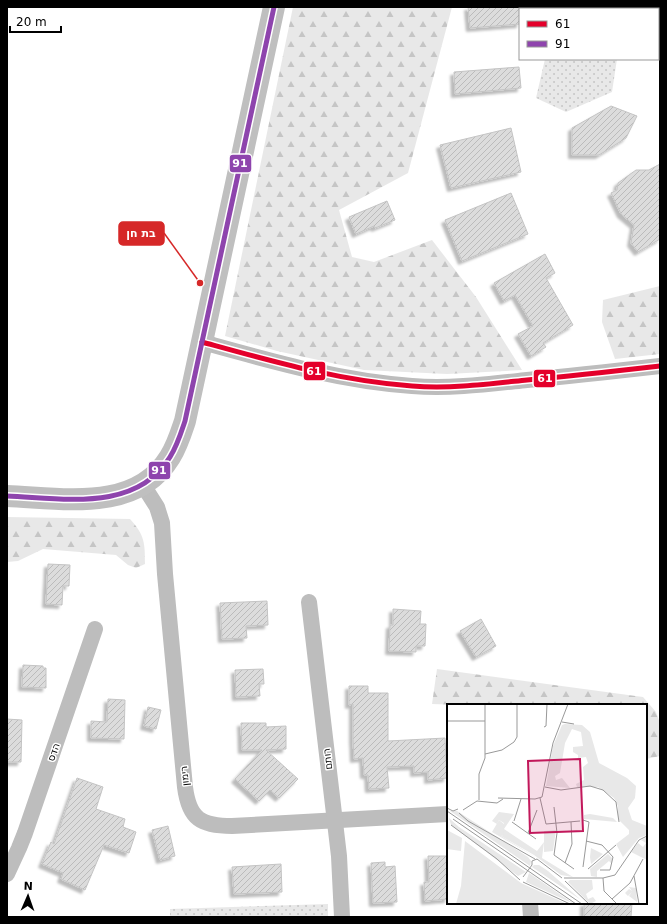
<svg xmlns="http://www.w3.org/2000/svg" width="667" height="924" font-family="'DejaVu Sans',Heebo,sans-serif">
  <defs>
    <pattern id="forest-firs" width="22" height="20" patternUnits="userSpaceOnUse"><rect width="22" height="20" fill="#e8e8e8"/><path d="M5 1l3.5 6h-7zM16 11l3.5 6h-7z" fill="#c5c5c5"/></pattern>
    <pattern id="park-dots" width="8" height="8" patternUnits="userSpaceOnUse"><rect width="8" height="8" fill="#e8e8e8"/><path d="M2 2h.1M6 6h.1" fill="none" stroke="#c5c5c5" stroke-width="1.8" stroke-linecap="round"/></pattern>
    <pattern id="building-hatch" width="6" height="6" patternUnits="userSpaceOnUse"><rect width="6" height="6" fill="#dcdcdc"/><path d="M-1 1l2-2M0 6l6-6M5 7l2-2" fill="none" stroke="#bbb"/></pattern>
    <filter id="shadow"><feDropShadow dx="-3.5" dy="3.5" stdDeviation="1" flood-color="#0004"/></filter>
  </defs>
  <rect width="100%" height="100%" fill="#fff"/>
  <g fill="url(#forest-firs)">
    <path d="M293 7H452L408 173 339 210 352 257 374 262 432 240 476 297 522 370 447 374 364 370 277 351 225 336Z"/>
    <path d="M660 286V354L615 359 602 322 603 300Z"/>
    <path d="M7 517 130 519C145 535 145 544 145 564L136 568 128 565 116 555 43 549 18 561 7 562Z"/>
    <path d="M437 669 643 697 656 712 660 723V756L646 759V705H461L432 704Z"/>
  </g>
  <g fill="url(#park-dots)">
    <path d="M545 59H617L612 92 566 112 536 98Z"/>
    <path d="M328 904V917H170V909Z"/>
  </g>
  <g fill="url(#building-hatch)" stroke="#c4c4c4" filter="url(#shadow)">
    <path d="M468 7H520V24L470 28Z"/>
    <path d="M519 67 521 88 455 94 454 72Z"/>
    <path d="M611 106 637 116 626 138 599 155H572V128Z"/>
    <path d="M511 128 521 172 451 188 440 145Z"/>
    <path d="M660 164V239L638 252 631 243 634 225 621 214 611 193 617 190 618 183 636 170H649Z"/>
    <path d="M511 193 528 234 462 261 445 220Z"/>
    <path d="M387 201 395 220 375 228 374 226 356 234 349 217Z"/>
    <path d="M545 254 555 273 546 278 573 325 543 343 546 347 531 356 518 334 533 326 515 295 504 301 494 283Z"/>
    <path d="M48 564 70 565 69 586H63L62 605 46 604Z"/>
    <path d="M267 601 268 625 246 626 247 638 222 639 220 603Z"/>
    <path d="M393 609 421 611 420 624H426L425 646H416V652L389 651 390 625H393Z"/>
    <path d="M481 619 496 646 476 657 460 631Z"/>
    <path d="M23 665 43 666V668H46V688L22 687Z"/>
    <path d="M263 669 264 684H259L260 696 236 697 235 670Z"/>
    <path d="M349 686H368V693H388V741L445 738 447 778 428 780V772L414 773V766L387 767 389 788 369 789 368 775H364L363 758 354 759 353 740V704L349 705Z"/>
    <path d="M108 699 125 700 124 739 91 738V721L107 722Z"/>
    <path d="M148 707 161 710 156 729 144 726Z"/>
    <path d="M7 719 22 720 21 762H7Z"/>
    <path d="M241 723H266V727L286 726V749L266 750 298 779 279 798 270 790 259 801 235 779 262 750H242Z"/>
    <path d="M77 778 103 787 96 809 125 819 123 827 136 832 129 853 104 845 85 890 61 879 63 873 42 864 51 842 54 844Z"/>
    <path d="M168 826 175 856 160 860 152 830Z"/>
    <path d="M428 856H447V864H448V899L425 901 424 882H429Z"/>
    <path d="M385 862V867L395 866 397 902 373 903 371 863Z"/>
    <path d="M281 864 282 892 234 894 232 867Z"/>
    <path d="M584 903H632L631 917H584Z"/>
  </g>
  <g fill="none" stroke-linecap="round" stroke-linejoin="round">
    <g stroke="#bdbdbd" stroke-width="16">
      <path d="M202 342C271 361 340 381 412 386 451 389 489 384 527 380 571 376 616 371 660 366"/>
      <path d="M143 485 157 507 162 523 165 574 185 787C189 819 201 826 232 826L448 814"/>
      <path d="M309 602 339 856 342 917"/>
      <path d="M7 874 19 848 25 833 95 629"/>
      <path d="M530 903 531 917"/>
    </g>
    <path stroke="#bfbfbf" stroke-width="22" d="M7 496C62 498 136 513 170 457 177 446 181 433 185 421L274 7"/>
    <defs>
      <path id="bus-1" d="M202 342C271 361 340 381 412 386 451 389 489 384 527 380 571 376 616 371 660 366"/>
      <path id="bus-2" d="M7 496C62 498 136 513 170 457 177 446 181 433 185 421L274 7"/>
    </defs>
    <use href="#bus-1" stroke="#fff" stroke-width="8"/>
    <use href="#bus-2" stroke="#fff" stroke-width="8"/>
    <use href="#bus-1" stroke="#e4002b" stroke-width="5"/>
    <use href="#bus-2" stroke="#8e44ad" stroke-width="5"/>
  </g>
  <g text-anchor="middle" stroke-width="3" stroke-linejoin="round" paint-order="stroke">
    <g font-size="10" fill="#000" stroke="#fff">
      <text transform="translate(53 752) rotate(-71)" y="4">הדס</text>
      <text transform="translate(327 759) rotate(-97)" y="4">רותם</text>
      <text transform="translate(184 776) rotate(-96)" y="4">רימון</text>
    </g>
  </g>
  <g transform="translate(447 704)">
    <rect width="200" height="200" fill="#fff"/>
    <path d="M3 107H10L81 153 84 157 83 162ZM2 114 12 123 79 168 71 172 4 121ZM52 116 57 120V131L54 132 90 154 45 128ZM0 126 15 134 14 147 0 145ZM200 133V156L184 148 191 139 196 143 199 139 194 136ZM18 137 74 179 120 200H9L14 182ZM144 144 156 150 144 160 143 153ZM87 161H92L101 167 134 196 85 163ZM82 169 127 200 79 178ZM182 183 189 184 190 198 182 192 185 188 181 192 178 189 182 185 185 187Z" fill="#e8e8e8"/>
    <path d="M118 20 135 21 143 28 152 59 180 74 189 82 188 94 181 104 185 116 200 122V131L192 134 176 153 169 140 182 130V126L171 115V102L167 94 151 83H130L129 80 137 76 136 63 141 59 139 53 131 54V51L126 48V43L136 42 134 28 125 25 118 39 113 69 108 72 109 76 115 74 123 84 99 82 106 42 115 21ZM52 108 67 110 57 125 90 147 97 138 95 154 126 173 114 171 87 151 54 132 56 131 57 119 52 116 50 120 45 117ZM143 110 166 114 170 118 137 115V111ZM123 176H145L146 185 139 190 141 195 146 193 149 197 143 200 121 178Z" fill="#e8e8e8"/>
    <path d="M109 126 106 147 97 148V127ZM161 150 165 154V160L162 157 150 167V173L144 172 143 165Z" fill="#e8e8e8"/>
    <path fill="none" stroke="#999" stroke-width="1" d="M0 17H38M115 18 127 20M97 23 99 22 100 0M38 50 55 46 67 38 70 33V0M98 83 114 86 143 82 156 86 169 98 172 118M51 94 88 95 95 93 106 39 121 0M93 94 99 120 133 117M32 96V70L38 54V0M107 103 110 129 107 151 127 165M0 104 6 107 11 105M16 106 30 97 50 99 56 95M0 107 135 200M12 109 21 117 88 155M6 115 129 200M67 117 74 95M65 118 89 135M4 121 50 155 73 176M81 129 90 106M139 137 155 141 166 153 163 166H153M85 157 90 155 115 174M118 159 125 140 124 118M136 163 142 118 136 116M141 165 169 141M187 172 192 200M76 173 85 161V157M117 174H156M118 177 142 200M76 178 123 200M165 195 183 179 196 155M170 200 157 187 156 174 168 171 192 136 200 132"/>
    <path fill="#c2185b" fill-opacity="0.15" stroke="#c2185b" stroke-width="2" d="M133 55 136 127 83 129 81 57Z"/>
    <rect width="200" height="200" fill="none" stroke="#000" stroke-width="2"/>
  </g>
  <path fill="none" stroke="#d62828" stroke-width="1.5" d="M200 283L164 233"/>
  <circle fill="#d62828" stroke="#fff" stroke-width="1.5" cx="200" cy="283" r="4"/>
  <rect fill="#d62828" stroke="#d62828" stroke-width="1.5" x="119" y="222" width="45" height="23" rx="4"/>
  <g font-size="11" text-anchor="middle" font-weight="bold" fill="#fff">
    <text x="141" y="237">בת חן</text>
  </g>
  <g stroke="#fff" stroke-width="1.5">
    <rect x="229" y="154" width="23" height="19" rx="4" fill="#8e44ad"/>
    <rect x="303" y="361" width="23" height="20" rx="4" fill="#e4002b"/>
    <rect x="533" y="369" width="23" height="19" rx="4" fill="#e4002b"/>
    <rect x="148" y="461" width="23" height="19" rx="4" fill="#8e44ad"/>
  </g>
  <g font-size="11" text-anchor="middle" font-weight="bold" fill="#fff">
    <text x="240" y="167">91</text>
    <text x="314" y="375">61</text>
    <text x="545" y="382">61</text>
    <text x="159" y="474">91</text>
  </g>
  <rect width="667" height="924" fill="none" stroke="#000000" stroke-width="16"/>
  <rect x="519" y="8" width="140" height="52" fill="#ffffff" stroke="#999999"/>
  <rect x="527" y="21" width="20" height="6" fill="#e4002b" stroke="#999999"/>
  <text x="555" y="28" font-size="12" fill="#000000">61</text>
  <rect x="527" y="41" width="20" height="6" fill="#8e44ad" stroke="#999999"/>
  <text x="555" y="48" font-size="12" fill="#000000">91</text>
  <g transform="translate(28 896) rotate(2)" stroke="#ffffff" stroke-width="3" paint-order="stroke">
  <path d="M0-3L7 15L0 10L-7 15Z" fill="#000000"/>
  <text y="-6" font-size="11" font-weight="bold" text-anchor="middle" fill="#000000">N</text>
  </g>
  <path d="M10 26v6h51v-6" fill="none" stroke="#000000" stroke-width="2"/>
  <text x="16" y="26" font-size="12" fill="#000000" stroke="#ffffff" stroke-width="3" paint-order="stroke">20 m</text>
</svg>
